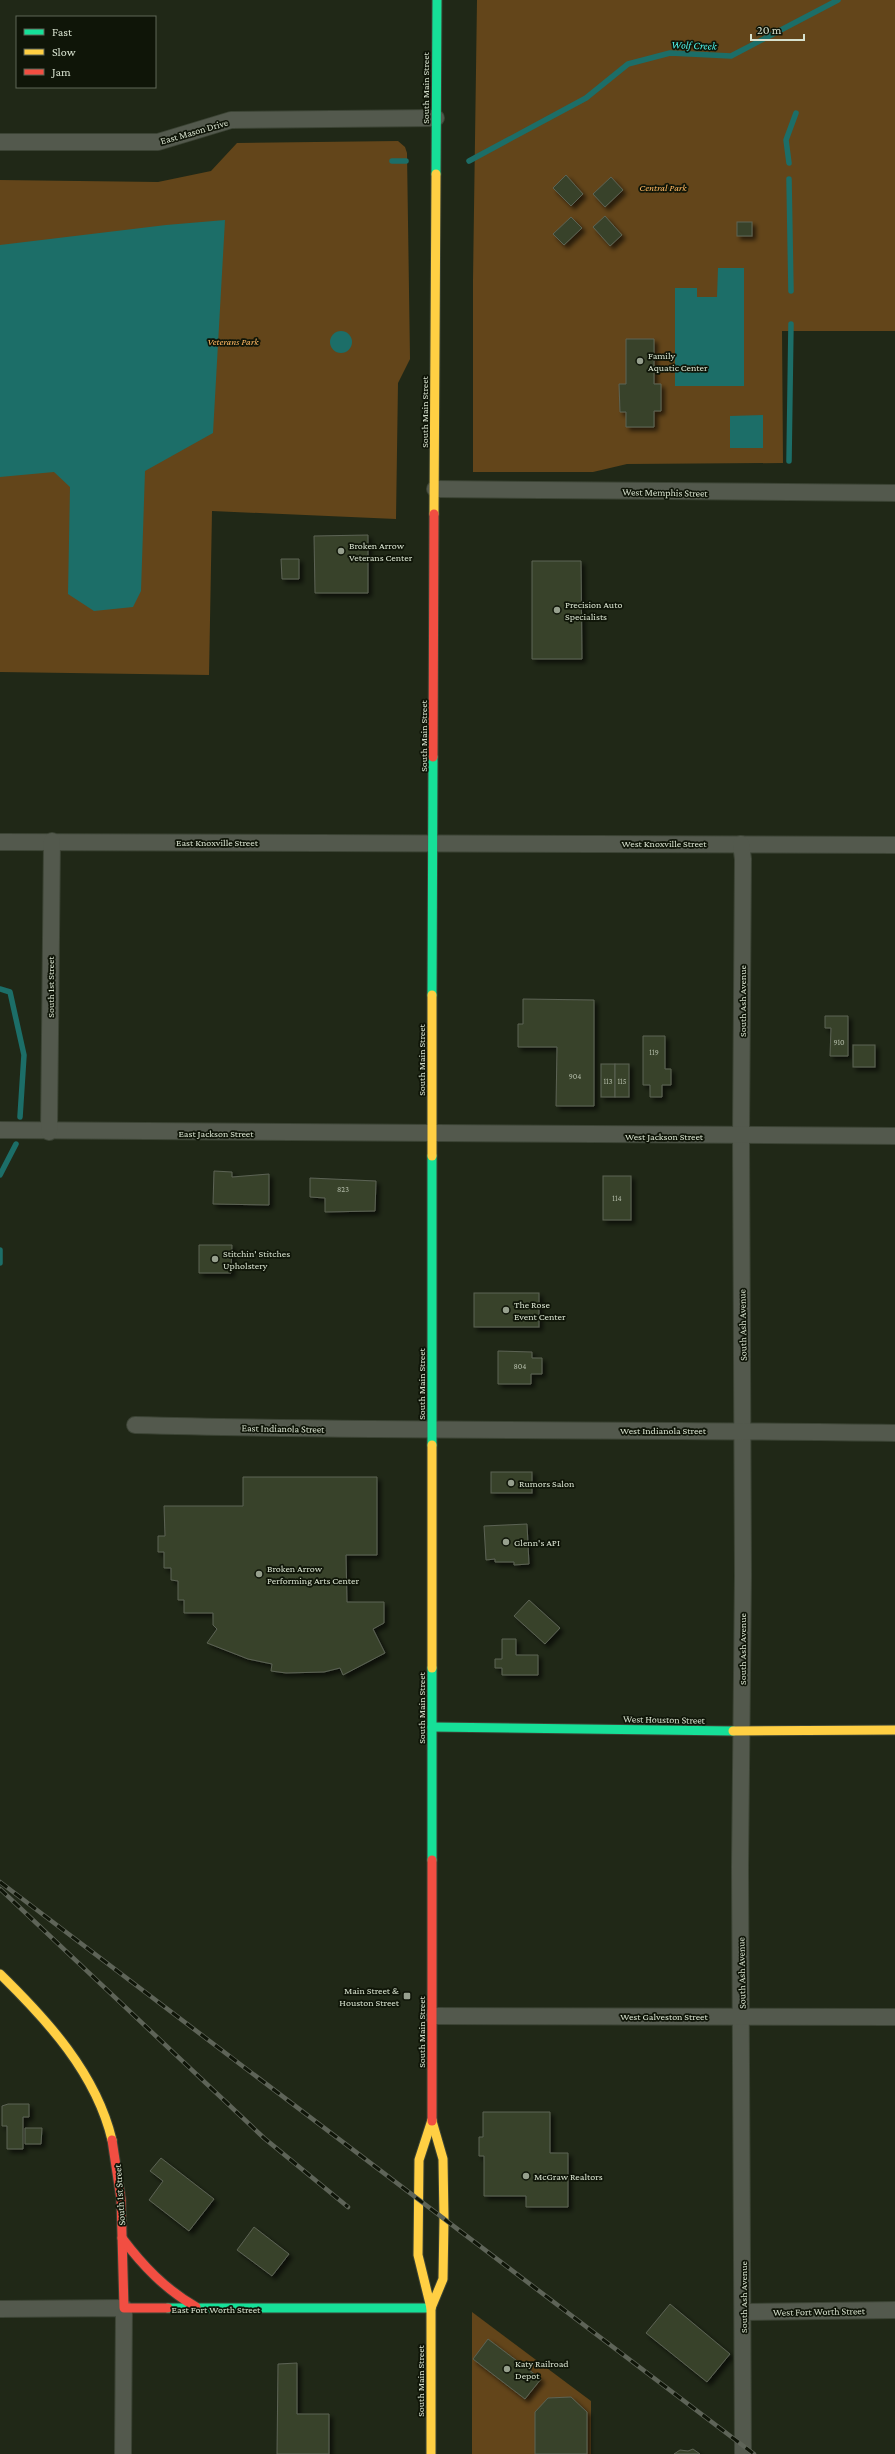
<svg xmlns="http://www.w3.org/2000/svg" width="895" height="2454" font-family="'Crimson Pro',serif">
  <defs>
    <filter id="shadow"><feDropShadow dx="3.5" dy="3.5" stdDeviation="2" flood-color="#0009"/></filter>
  </defs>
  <rect width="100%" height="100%" fill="#202817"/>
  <g fill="#63451a">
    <path d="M477 0H895V331H782L783 463 627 464 593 472H473V280Z"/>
    <path d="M398 141 405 147 407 153 410 359 398 383 396 519 212 511 209 675 0 672V180L158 182 211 171 237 143Z"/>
    <path d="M472 2312 591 2401V2454H472Z"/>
  </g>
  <g fill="#1c6e68">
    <path d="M225 220 213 433 145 471 141 591 133 607 94 611 68 594 70 487 54 472 0 477V245L166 225Z"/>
    <path d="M718 268H744V386H675V288H697V297H717Z"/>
    <circle cx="341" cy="342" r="11"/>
    <path d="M763 415V448H730V416Z"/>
  </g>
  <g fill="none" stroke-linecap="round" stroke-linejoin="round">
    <g stroke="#1c6e68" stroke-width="5.5">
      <path d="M392 161H406"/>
      <path d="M469 161 586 98 628 64 670 53 731 56 838 0"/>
      <path d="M789 163 786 140 796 113"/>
      <path d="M789 179 791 291"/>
      <path d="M789 461 791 324"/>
      <path d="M0 989 10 992 24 1055 20 1117"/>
      <path d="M0 1175 16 1144"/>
      <path d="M0 1250V1263"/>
    </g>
  </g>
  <g fill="#39422c" stroke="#5c6354" filter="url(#shadow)">
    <path d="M566 175 583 194 571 206 553 188Z"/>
    <path d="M611 177 623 190 605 207 593 194Z"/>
    <path d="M605 216 622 235 610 246 593 227Z"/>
    <path d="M571 217 582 228 564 245 553 234Z"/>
    <rect x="737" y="222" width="15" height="14"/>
    <path d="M626 339H654V384H661V411H654V427H626V412H620L619 384H626Z"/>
    <path d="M368 535V593H315L314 536Z"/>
    <path d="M281 559H299V579H282Z"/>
    <path d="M532 561H581L582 659H532Z"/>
    <path d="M523 999 594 1000V1106H556L557 1047H518V1024H523Z"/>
    <path d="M825 1016H848V1056H830L831 1028H825Z"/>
    <path d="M643 1036H665V1069H671V1085H662V1097H650V1085H643Z"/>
    <rect x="853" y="1045" width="22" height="22"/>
    <rect x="601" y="1064" width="14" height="33"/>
    <rect x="615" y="1064" width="14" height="33"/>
    <path d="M214 1171 232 1172V1177L269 1174V1205L213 1204Z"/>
    <rect x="603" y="1176" width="28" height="44"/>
    <path d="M310 1178 376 1181 375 1211 325 1212V1198L310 1197Z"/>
    <path d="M199 1245H232L231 1273H199Z"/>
    <rect x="474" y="1293" width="65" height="34"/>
    <path d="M498 1351 532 1352V1358H542V1374H531V1384H498Z"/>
    <rect x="491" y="1472" width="41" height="21"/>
    <path d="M243 1477H377V1555H346L347 1602H384V1623L373 1629 385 1653 343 1675 340 1668 324 1672 286 1673 271 1671 272 1664 248 1659 207 1643 217 1629 213 1625V1613H184V1600H178V1581L171 1580V1568H164V1552H158V1536H165L164 1506H243Z"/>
    <path d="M527 1524 529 1564 514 1565V1562H495V1559L486 1560 484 1526Z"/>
    <path d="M529 1600 560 1628 545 1644 514 1616Z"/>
    <path d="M502 1639H516V1655H538V1675H502V1668H495V1659H502Z"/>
    <path d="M8 2104H29V2117H23V2149H7V2126H2V2106Z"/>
    <path d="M483 2112H550V2153H568V2207H526V2196H484V2156H479V2137H483Z"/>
    <path d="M25 2128H42L41 2144H25Z"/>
    <path d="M161 2158 214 2199 189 2231 149 2200 163 2181 150 2171Z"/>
    <path d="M254 2227 289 2254 272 2276 237 2250Z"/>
    <path d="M670 2304 730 2354 707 2382 646 2333Z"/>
    <path d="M488 2339 541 2379 525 2399 473 2359Z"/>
    <path d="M297 2363V2414H329V2454H277L278 2364Z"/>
    <path d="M571 2397 587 2412V2454H535V2412L548 2398Z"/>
    <path d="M693 2449 700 2454H674L680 2450 688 2451Z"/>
  </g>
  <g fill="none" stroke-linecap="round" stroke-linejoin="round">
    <defs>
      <g id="street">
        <path d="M0 142H158L231 120 436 118"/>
        <path d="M435 489 895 493"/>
        <path d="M0 842 895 845"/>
        <path d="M741 844 743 859 741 1136 743 1576 740 1867 743 2454"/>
        <path d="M0 1130 895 1136"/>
        <path d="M49 1132 52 841"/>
        <path d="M135 1425C389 1432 642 1429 895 1433"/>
        <path d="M432 2016 895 2017"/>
        <path d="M0 2309 124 2308 123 2454"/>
        <path d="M743 2312 895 2310"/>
      </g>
      <g id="fast">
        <path d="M436 174 437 0"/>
        <path d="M432 995 433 757"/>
        <path d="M432 1156V1445"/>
        <path d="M432 1668V1860"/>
        <path d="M432 1727 733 1731"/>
        <path d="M168 2308H431"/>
      </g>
      <g id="slow">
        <path d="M434 514 436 174"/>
        <path d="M432 995V1156"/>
        <path d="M432 1445V1668"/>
        <path d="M733 1731 895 1730"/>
        <path d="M0 1974C47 2020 96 2073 112 2140"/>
        <path d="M431 2308 443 2279 444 2219 443 2159 432 2121"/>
        <path d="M431 2454V2308L418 2255 419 2160 432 2120"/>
      </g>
      <g id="jam">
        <path d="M433 757 434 514"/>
        <path d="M432 1860V2121"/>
        <path d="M112 2140 121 2199 124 2308H168"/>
        <path d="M122 2238C143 2266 165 2289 196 2307"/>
      </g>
    </defs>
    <use href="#street" stroke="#3b4334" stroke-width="18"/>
    <use href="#fast" stroke="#3b4334" stroke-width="11"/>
    <use href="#slow" stroke="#3b4334" stroke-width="11"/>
    <use href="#jam" stroke="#3b4334" stroke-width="11"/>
    <use href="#street" stroke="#53594d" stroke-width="16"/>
    <use href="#fast" stroke="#16e098" stroke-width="9"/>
    <use href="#slow" stroke="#ffcf43" stroke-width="9"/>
    <use href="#jam" stroke="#f24e42" stroke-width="9"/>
    <defs>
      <g id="rail">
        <path d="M0 1882 754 2454"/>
        <path d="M0 1889 264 2138 348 2207"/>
      </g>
    </defs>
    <use href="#rail" stroke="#5e6458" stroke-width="4.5"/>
    <use href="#rail" stroke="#0f1508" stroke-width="3" stroke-dasharray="9" stroke-linecap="butt"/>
  </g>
  <g fill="#97a08e" stroke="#0f1508" stroke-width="1.5">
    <circle cx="640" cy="361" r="4"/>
    <circle cx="341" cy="551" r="4"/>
    <circle cx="557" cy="610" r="4"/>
    <circle cx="215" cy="1259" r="4"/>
    <circle cx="506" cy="1310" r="4"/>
    <circle cx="511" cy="1483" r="4"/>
    <circle cx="506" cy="1542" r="4"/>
    <circle cx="259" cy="1574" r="4"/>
    <rect x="403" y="1992" width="8" height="8" rx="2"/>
    <circle cx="526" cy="2176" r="4"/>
    <circle cx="507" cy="2369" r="4"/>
  </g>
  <g text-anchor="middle" stroke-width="3.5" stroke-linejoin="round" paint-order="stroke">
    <g font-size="8" fill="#b0b9a6">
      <text x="839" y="1045">910</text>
      <text x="654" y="1055">119</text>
      <text x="575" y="1079">904</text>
      <text x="608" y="1084">113</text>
      <text x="622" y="1084">115</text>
      <text x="343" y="1192">823</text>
      <text x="617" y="1201">114</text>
      <text x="520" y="1369">804</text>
    </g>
    <g font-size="10" fill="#d7e1ce" stroke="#0f1508">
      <text transform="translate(425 88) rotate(-90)" y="4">South Main Street</text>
      <text transform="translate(194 131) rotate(-16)" y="4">East Mason Drive</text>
      <text transform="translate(424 412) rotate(-90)" y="4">South Main Street</text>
      <text transform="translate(665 492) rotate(1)" y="4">West Memphis Street</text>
      <text transform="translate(423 736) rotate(-90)" y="4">South Main Street</text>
      <text x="217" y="846">East Knoxville Street</text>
      <text x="664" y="847">West Knoxville Street</text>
      <text transform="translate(50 987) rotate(-90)" y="4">South 1st Street</text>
      <text transform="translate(742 1001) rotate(-90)" y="4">South Ash Avenue</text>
      <text transform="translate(421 1060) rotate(-90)" y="4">South Main Street</text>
      <text x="216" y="1137">East Jackson Street</text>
      <text x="664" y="1140">West Jackson Street</text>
      <text transform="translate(742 1325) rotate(-91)" y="4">South Ash Avenue</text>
      <text transform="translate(421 1384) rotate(-90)" y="4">South Main Street</text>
      <text transform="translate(283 1428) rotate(1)" y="4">East Indianola Street</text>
      <text x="663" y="1434">West Indianola Street</text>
      <text transform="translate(742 1649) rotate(-90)" y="4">South Ash Avenue</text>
      <text transform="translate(421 1708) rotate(-90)" y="4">South Main Street</text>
      <text transform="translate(664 1719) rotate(1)" y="4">West Houston Street</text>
      <text transform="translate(741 1973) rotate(-91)" y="4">South Ash Avenue</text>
      <text x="664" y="2020">West Galveston Street</text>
      <text transform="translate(421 2032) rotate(-90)" y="4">South Main Street</text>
      <text transform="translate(119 2195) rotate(-94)" y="4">South 1st Street</text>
      <text transform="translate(743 2297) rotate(-90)" y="4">South Ash Avenue</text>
      <text x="216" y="2313">East Fort Worth Street</text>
      <text transform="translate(819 2311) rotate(-1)" y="4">West Fort Worth Street</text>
      <text transform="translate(420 2381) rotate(-90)" y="4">South Main Street</text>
    </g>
    <g font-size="10" font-style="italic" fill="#ffb762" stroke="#0f1508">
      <text x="663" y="191">Central Park</text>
      <text x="233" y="345">Veterans Park</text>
    </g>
    <g font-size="10" fill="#d7e1ce" stroke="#0f1508" text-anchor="start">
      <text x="648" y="359">Family<tspan x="648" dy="12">Aquatic Center</tspan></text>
      <text x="349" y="549">Broken Arrow<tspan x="349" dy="12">Veterans Center</tspan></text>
      <text x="565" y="608">Precision Auto<tspan x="565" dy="12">Specialists</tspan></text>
      <text x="223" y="1257">Stitchin' Stitches<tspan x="223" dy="12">Upholstery</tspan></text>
      <text x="514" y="1308">The Rose<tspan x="514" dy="12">Event Center</tspan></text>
      <text x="519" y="1487">Rumors Salon</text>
      <text x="514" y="1546">Glenn's API</text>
      <text x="267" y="1572">Broken Arrow<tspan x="267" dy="12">Performing Arts Center</tspan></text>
      <text x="399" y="1994" text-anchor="end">Main Street &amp;<tspan x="399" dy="12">Houston Street</tspan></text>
      <text x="534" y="2180">McGraw Realtors</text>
      <text x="515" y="2367">Katy Railroad<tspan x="515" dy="12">Depot</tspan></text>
    </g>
    <g font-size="11" font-style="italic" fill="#4fefe5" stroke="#0f1508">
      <text transform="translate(694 45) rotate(2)" y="4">Wolf Creek</text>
    </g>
  </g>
  <rect x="16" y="16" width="140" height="72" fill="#0f1508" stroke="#5f6757"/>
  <rect x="24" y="29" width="20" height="6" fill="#16e098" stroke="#5f6757"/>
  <text x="52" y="36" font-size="12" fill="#d7e1ce">Fast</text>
  <rect x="24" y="49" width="20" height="6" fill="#ffcf43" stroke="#5f6757"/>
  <text x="52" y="56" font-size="12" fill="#d7e1ce">Slow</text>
  <rect x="24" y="69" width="20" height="6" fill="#f24e42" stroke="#5f6757"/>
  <text x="52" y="76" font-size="12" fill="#d7e1ce">Jam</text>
  <path d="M751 34v6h53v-6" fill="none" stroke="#d7e1ce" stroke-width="2"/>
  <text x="757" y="34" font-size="12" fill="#d7e1ce" stroke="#0f1508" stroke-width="3" paint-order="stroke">20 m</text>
</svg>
